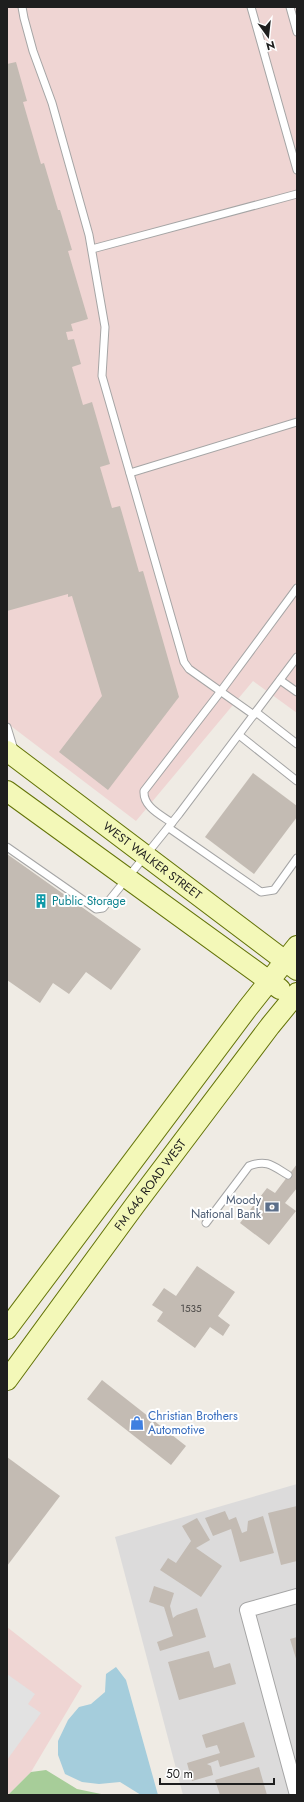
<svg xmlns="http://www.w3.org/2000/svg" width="304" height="1802" font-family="Jost,sans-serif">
  <rect width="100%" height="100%" fill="#efebe4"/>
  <path fill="#dcdbdb" d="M297 1484V1795H183L115 1537Z"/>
  <g fill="#efd5d3">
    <path d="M7 7H297V713L253 681 136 821 7 723Z"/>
    <path d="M7 1627 82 1686 31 1772 8 1795Z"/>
  </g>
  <path fill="#a7cd99" d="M46 1770 77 1789 106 1795H8L31 1772Z"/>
  <path fill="#e2e2e2" d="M7 1674 35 1694 28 1704 41 1713 7 1760Z"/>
  <path fill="#a5cddc" d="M116 1667 126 1680 158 1795H141L120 1782 99 1784 82 1782 65 1774 58 1755V1741L68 1720 79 1707 91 1704 105 1692 106 1674Z"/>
  <g fill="#c3bbb3">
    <path d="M16 62 27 101 23 102 41 164 44 163 58 210H60L72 250 68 251 88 319 71 324 73 331 66 332 68 340 74 339 81 364 72 367 83 405 92 402 110 464 100 467 112 508 120 506 139 572 143 571 179 697 108 790 59 752 102 696 72 596 68 597V594L7 611V64Z"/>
    <path d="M253 773 297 806V817L254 874 205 837Z"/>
    <path d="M7 854 141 949 111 990 86 972 69 994 53 983 40 1003 7 980Z"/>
    <path d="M297 1164V1188L285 1203 296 1211 269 1245 240 1223 267 1188 275 1193Z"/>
    <path d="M197 1266 235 1292 218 1316 230 1325 223 1336 210 1327 195 1348 157 1321 163 1312 152 1305 164 1288 176 1296Z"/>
    <path d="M102 1380 186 1446 171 1465 87 1399Z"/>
    <path d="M7 1457 60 1496 7 1566Z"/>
    <path d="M297 1506V1561L281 1565 268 1513Z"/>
    <path d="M225 1511 229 1520 236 1517 242 1533 247 1531 248 1521 263 1516 274 1553 240 1562 231 1529 213 1536 205 1518Z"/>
    <path d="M197 1518 210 1540 196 1548 222 1566 201 1597 160 1570 168 1558 176 1563 191 1541 182 1526Z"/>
    <path d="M154 1586 174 1593 170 1606 173 1618 177 1615 197 1608 206 1637 160 1651 157 1642 173 1636 164 1607 149 1602Z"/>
    <path d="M297 1637V1662L290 1639Z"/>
    <path d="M209 1651 214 1668 230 1663 236 1684 179 1700 168 1662Z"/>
    <path d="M244 1722 255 1757 220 1767 218 1760 207 1764 211 1766 213 1775 192 1781 187 1763 220 1753 217 1745 206 1748 202 1735Z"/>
    <path d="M259 1767 267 1795H220L215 1780Z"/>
  </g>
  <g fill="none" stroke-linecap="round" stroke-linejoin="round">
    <defs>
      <g id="lane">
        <path d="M22 7 24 18 33 51 52 103 89 235 105 327 102 376 184 662 189 669 254 715"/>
        <path d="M251 7 297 170"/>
        <path d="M290 7 297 32"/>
        <path d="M92 249 297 194"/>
        <path d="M130 473 297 422"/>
        <path d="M280 680 297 692"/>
        <path d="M256 712 297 744"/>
        <path d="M7 727 14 750"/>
        <path d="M239 735 297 781"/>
        <path d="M172 823C161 815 143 807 144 791L221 691 297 588"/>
        <path d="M169 828 261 892 274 890 297 858"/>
        <path d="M7 847 96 909 103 908 179 814 297 657"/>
        <path d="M206 1223 249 1166C267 1159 273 1166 288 1175"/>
      </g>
      <path id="street" d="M297 1795 247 1610 297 1596"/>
      <g id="secondary">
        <path id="s1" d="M7 751 297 970"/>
        <path d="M7 791 280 989"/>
        <path d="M7 1329 247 1009 297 946"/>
        <path id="s2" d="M7 1380 135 1205 270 1026 297 993"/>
      </g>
    </defs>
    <use href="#lane" stroke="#a5a5a5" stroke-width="9"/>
    <use href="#street" stroke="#a5a5a5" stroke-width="16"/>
    <use href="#secondary" stroke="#637307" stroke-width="22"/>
    <use href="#lane" stroke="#fff" stroke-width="7"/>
    <use href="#street" stroke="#fff" stroke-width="14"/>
    <use href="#secondary" stroke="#f3f8b8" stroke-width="20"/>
  </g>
  <defs>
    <symbol id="building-bare" viewBox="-9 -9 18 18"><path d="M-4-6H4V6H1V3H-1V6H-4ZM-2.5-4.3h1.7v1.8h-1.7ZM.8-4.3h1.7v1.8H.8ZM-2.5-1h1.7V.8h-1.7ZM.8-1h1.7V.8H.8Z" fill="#0f9aa8" stroke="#fff" stroke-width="2.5" paint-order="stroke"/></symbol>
    <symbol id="bank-bare" viewBox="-9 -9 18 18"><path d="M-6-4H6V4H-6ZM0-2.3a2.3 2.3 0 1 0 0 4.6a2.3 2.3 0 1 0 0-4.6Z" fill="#5c6f8a" stroke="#fff" stroke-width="2.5" paint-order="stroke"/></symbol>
    <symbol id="shop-bare" viewBox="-9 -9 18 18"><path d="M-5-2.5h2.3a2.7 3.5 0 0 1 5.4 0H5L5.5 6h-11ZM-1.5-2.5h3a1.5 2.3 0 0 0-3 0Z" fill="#3f7fe0" stroke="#fff" stroke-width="2.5" paint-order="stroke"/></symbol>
  </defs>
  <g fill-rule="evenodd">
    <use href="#building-bare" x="31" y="891" width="20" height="20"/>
    <use href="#bank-bare" x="262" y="1197" width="20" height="20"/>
    <use href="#shop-bare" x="127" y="1413" width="20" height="20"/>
  </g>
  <g text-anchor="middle" stroke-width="4" stroke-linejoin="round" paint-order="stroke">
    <g font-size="10" fill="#474543">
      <text x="191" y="1312">1535</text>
    </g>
    <g font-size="12" fill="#1e1e1e" stroke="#fff">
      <text dy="4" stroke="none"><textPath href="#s1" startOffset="182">WEST WALKER STREET</textPath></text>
      <text dy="4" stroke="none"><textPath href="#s2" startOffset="242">FM 646 ROAD WEST</textPath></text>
    </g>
    <g font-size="12" fill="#0d838f" stroke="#fff" text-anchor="start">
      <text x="52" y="905">Public Storage</text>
    </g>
    <g font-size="12" fill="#4e5e75" stroke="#fff" text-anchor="end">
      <text x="261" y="1204">Moody<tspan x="261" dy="14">National Bank</tspan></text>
    </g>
    <g font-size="12" fill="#366cbe" stroke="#fff" text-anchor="start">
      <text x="148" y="1420">Christian Brothers<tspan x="148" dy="14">Automotive</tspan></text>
    </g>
  </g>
  <rect width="304" height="1802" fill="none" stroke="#1e1e1e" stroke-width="16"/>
  <g transform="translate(268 36) rotate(165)" stroke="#ffffff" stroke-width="3" paint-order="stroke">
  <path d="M0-3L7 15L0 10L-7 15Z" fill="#1e1e1e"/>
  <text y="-6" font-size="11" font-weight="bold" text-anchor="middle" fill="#1e1e1e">N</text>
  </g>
  <path d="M160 1778v6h114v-6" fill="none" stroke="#1e1e1e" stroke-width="2"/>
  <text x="166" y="1778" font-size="12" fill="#1e1e1e" stroke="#ffffff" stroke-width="3" paint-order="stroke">50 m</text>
</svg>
